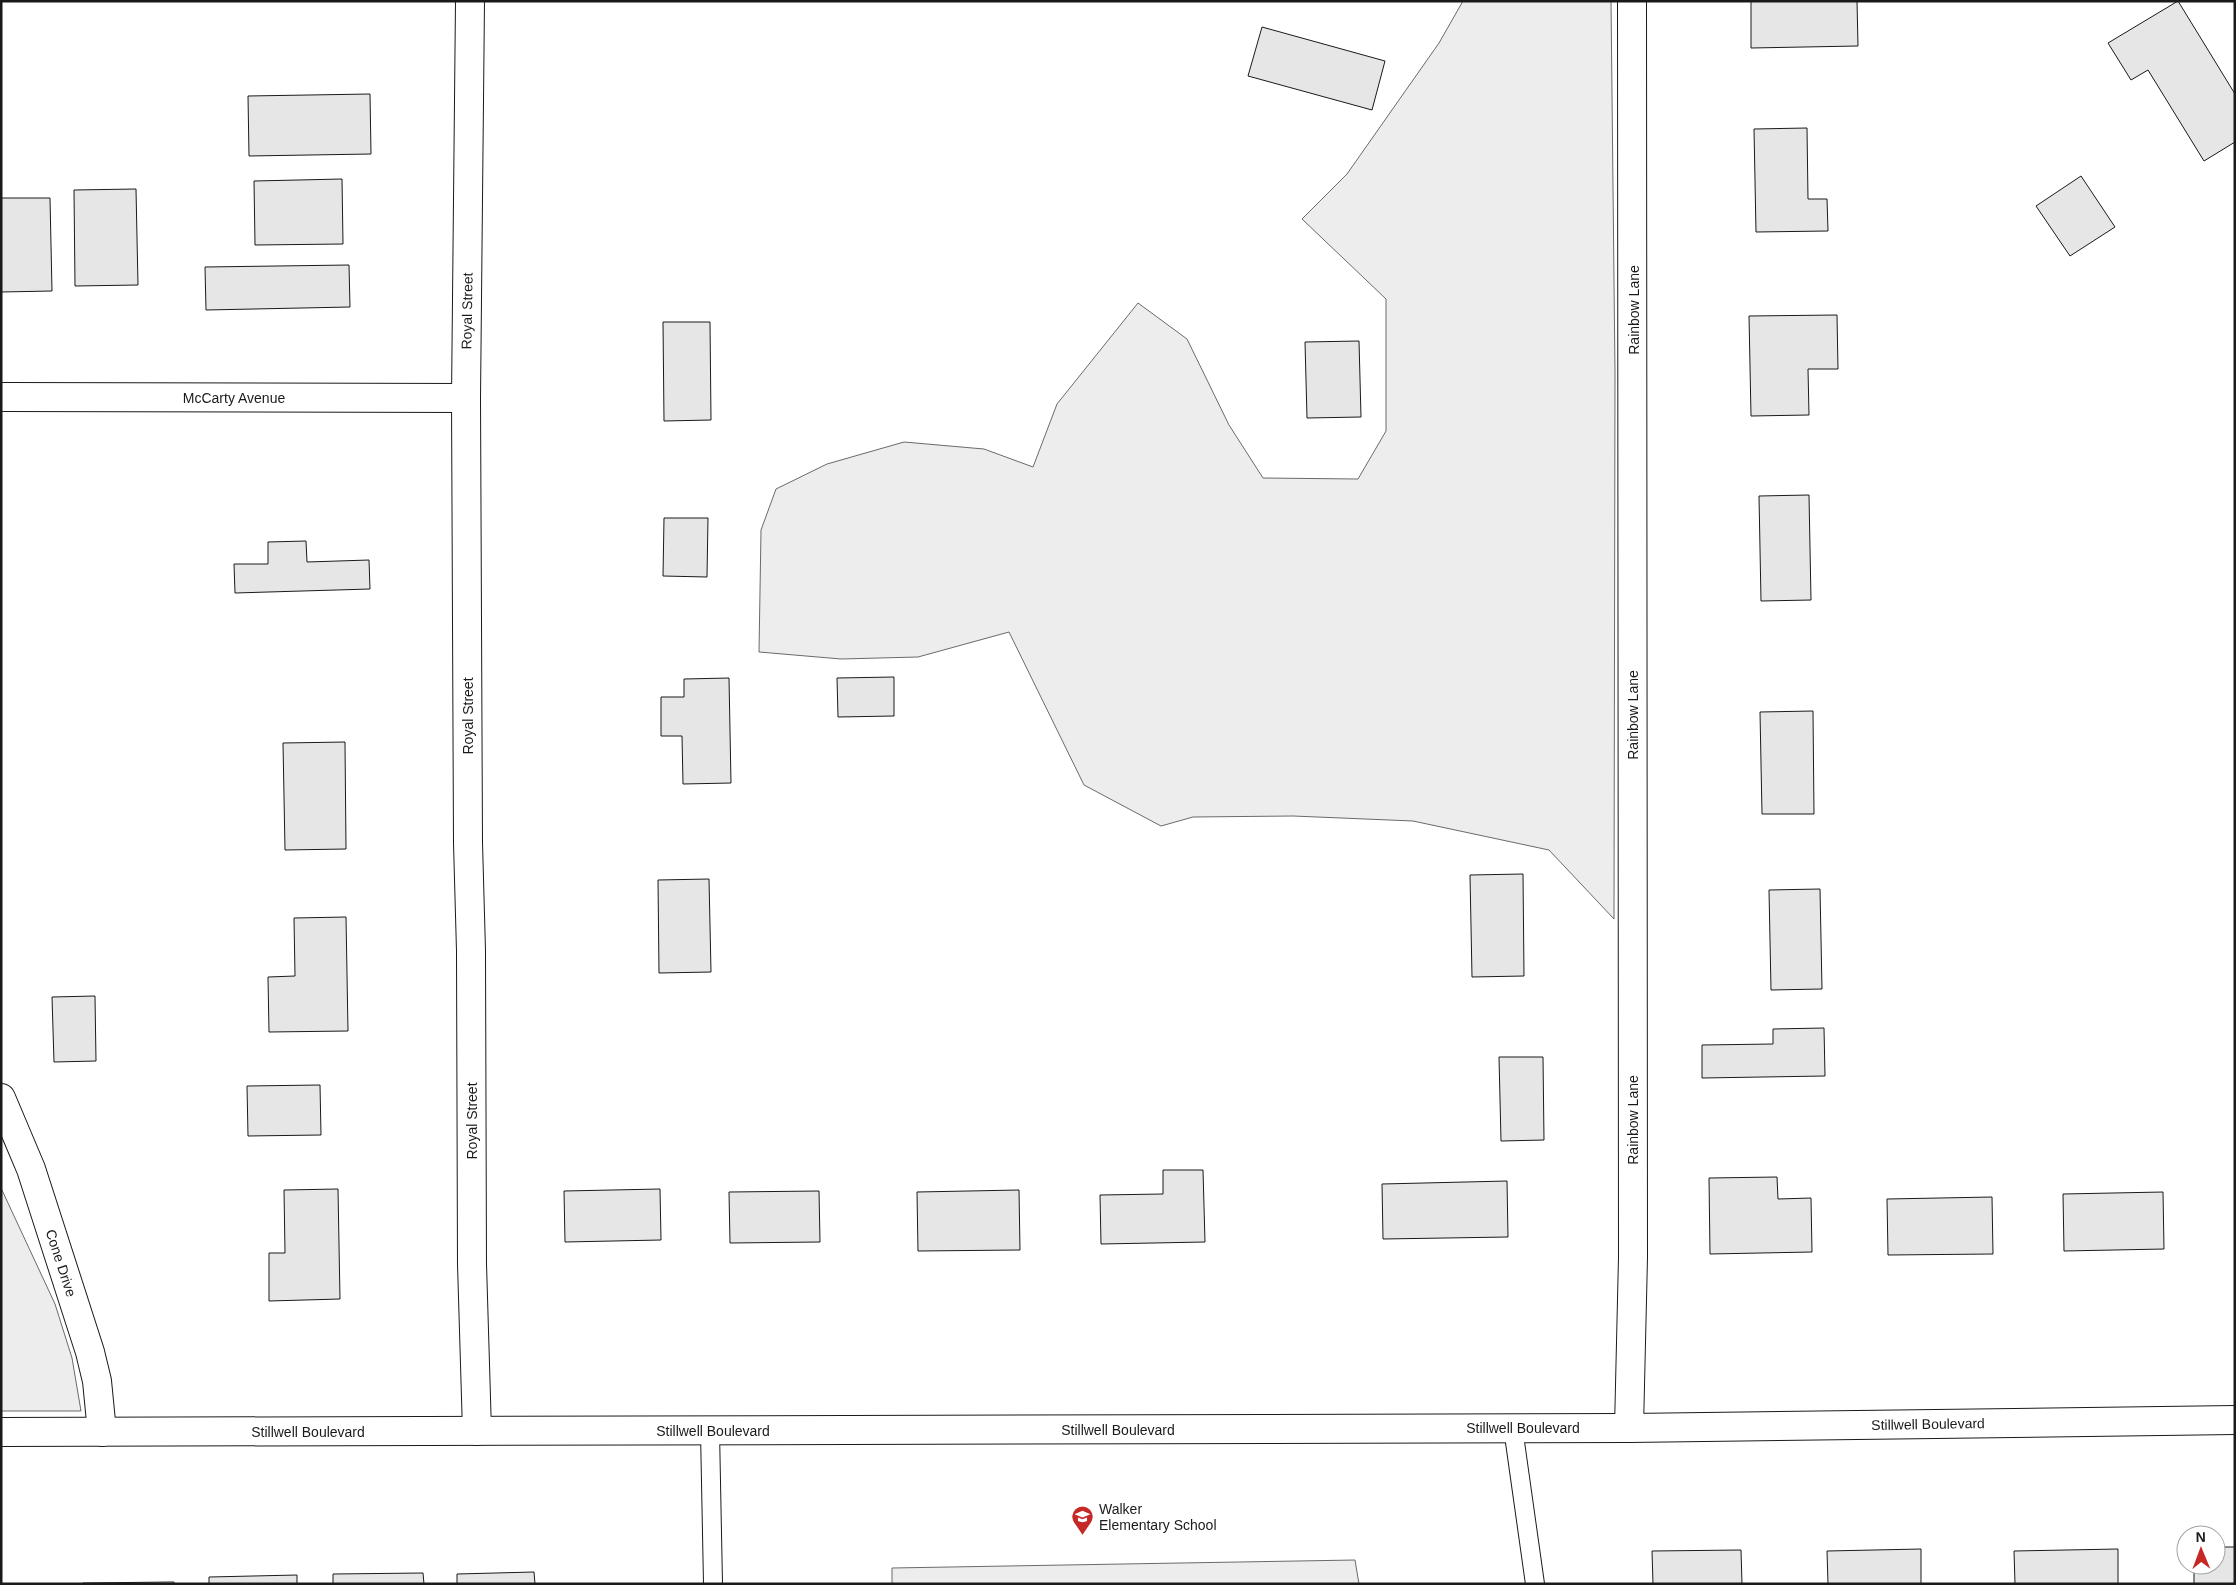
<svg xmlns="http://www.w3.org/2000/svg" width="2236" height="1585" font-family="Helvetica,sans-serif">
  <rect width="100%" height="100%" fill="#fff"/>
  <g fill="#ededed" stroke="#6a6a6a">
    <path d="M1463 1H1611L1615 373 1614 919 1549 850 1413 821 1293 816 1193 817 1161 826 1084 785 1009 632 918 657 841 659 759 652 761 530 776 489 827 464 904 442 984 449 1033 467 1057 404 1138 303 1187 339 1229 425 1263 478 1358 479 1386 431V299L1302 219 1347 174 1439 43Z"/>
    <path d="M1 1188 55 1304 72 1358 81 1411H1Z"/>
    <path d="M1355 1560 1359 1584H892V1568Z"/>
  </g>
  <g fill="#e6e6e6" stroke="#1a1a1a">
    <path d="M1751 1H1857L1858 46 1751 48Z"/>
    <path d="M2178 1 2235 94V142L2204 161 2148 70 2131 80 2108 43Z"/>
    <path d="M1262 27 1385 61 1372 110 1248 76Z"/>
    <path d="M370 94 371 154 249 156 248 96Z"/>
    <path d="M1807 128 1808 199H1827L1828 231 1756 232 1754 129Z"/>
    <path d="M2081 176 2115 227 2070 256 2036 206Z"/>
    <path d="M342 179 343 244 255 245 254 181Z"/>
    <path d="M136 189 138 285 75 286 74 190Z"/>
    <path d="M1 198H50L52 291 1 292Z"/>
    <path d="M349 265 350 307 206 310 205 267Z"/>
    <path d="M1837 315 1838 369H1808L1809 415 1751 416 1749 316Z"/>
    <path d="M663 322H710L711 420 664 421Z"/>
    <path d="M1359 341 1361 417 1307 418 1305 342Z"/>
    <path d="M1809 495 1811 600 1761 601 1759 496Z"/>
    <path d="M664 518H708L707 577 663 576Z"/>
    <path d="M306 541 307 562 369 560 370 589 235 593 234 564H268V542Z"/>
    <path d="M894 677V716L838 717 837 678Z"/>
    <path d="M729 678 731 783 683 784 682 736H661V697H684V679Z"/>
    <path d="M1813 711 1814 814H1762L1760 712Z"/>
    <path d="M345 742 346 849 285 850 283 743Z"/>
    <path d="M1523 874 1524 976 1472 977 1470 875Z"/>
    <path d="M709 879 711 972 659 973 658 880Z"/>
    <path d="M1820 889 1822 989 1771 990 1769 890Z"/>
    <path d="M346 917 348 1031 269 1032 268 977 295 976 294 918Z"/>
    <path d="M95 996 96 1061 54 1062 52 997Z"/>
    <path d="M1824 1028 1825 1076 1702 1078V1045L1773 1044V1029Z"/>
    <path d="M1499 1057H1543L1544 1140 1501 1141Z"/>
    <path d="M320 1085 321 1135 248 1136 247 1086Z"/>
    <path d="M1163 1170H1203L1205 1242 1101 1244 1100 1195 1163 1194Z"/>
    <path d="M1777 1177 1778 1199 1811 1198 1812 1252 1710 1254 1709 1178Z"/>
    <path d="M1507 1181 1508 1237 1383 1239 1382 1184Z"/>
    <path d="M338 1189 340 1299 269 1301V1253H285L284 1190Z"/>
    <path d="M660 1189 661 1240 565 1242 564 1191Z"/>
    <path d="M1019 1190 1020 1250 918 1251 917 1192Z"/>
    <path d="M819 1191 820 1242 730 1243 729 1192Z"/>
    <path d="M2163 1192 2164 1249 2064 1251 2063 1194Z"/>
    <path d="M1992 1197 1993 1254 1888 1255 1887 1199Z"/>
    <path d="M2216 1547H2235V1584H2194V1565H2216Z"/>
    <path d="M1921 1549V1584H1828L1827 1551Z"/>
    <path d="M2118 1549V1584H2015L2014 1551Z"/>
    <path d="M1741 1550 1742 1584H1653L1652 1551Z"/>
    <path d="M534 1572 535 1584H457V1574Z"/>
    <path d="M423 1573 424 1584H333V1574Z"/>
    <path d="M297 1575V1584H209V1577Z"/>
    <path d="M174 1582V1584H83V1583Z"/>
  </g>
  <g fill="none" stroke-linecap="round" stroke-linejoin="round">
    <defs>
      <g id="lane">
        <path d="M1513 1428 1535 1584"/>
        <path d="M710 1431 713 1584"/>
      </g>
      <g id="street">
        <path d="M470 1 466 398 468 843 471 951 472 1264 477 1431"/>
        <path d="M1 397 466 398"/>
        <path d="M1 1098 31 1169 90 1352 97 1381 102 1432"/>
        <path d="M1629 1428 1633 1257 1632 1"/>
      </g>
      <path id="secondary" d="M1 1432 1629 1428 2235 1420"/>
    </defs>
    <use href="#lane" stroke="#1a1a1a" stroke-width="20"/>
    <use href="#street" stroke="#1a1a1a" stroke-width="30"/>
    <use href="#secondary" stroke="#1a1a1a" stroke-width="30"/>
    <use href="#lane" stroke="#fff" stroke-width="18"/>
    <use href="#street" stroke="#fff" stroke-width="28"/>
    <use href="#secondary" stroke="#fff" stroke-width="28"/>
  </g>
  <defs>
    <symbol id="school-pin" viewBox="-11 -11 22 30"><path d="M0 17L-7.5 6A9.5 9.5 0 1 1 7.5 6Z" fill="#c62828" stroke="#fff"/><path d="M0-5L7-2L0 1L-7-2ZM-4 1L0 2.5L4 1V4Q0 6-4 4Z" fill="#fff"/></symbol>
  </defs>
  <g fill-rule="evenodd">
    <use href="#school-pin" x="1070" y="1504" width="25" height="34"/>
  </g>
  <g text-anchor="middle" stroke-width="4" stroke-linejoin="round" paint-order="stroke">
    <g font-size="14" fill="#1a1a1a" stroke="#fff">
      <text transform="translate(1634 310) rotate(-90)" y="5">Rainbow Lane</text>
      <text transform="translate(467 311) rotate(-89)" y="5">Royal Street</text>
      <text x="234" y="403">McCarty Avenue</text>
      <text transform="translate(1633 715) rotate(-90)" y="5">Rainbow Lane</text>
      <text transform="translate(468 716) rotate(-90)" y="5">Royal Street</text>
      <text transform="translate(1633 1120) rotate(-90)" y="5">Rainbow Lane</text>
      <text transform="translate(472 1121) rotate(-90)" y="5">Royal Street</text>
      <text transform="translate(61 1263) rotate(72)" y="5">Cone Drive</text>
      <text transform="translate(1928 1424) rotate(-1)" y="5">Stillwell Boulevard</text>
      <text x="1523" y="1433">Stillwell Boulevard</text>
      <text x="1118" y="1435">Stillwell Boulevard</text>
      <text x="713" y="1436">Stillwell Boulevard</text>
      <text x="308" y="1437">Stillwell Boulevard</text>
    </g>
    <g font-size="14" fill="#1a1a1a" stroke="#fff" text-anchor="start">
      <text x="1099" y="1514">Walker<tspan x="1099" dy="16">Elementary School</tspan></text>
    </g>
  </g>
  <rect width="2236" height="1585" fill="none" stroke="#1a1a1a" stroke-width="5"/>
  <g transform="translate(2201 1550) rotate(359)"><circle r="24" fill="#ffffff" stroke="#a3a3a3"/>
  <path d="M0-4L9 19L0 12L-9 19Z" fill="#c62828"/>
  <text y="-8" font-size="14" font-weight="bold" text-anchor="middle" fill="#1a1a1a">N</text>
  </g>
</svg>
